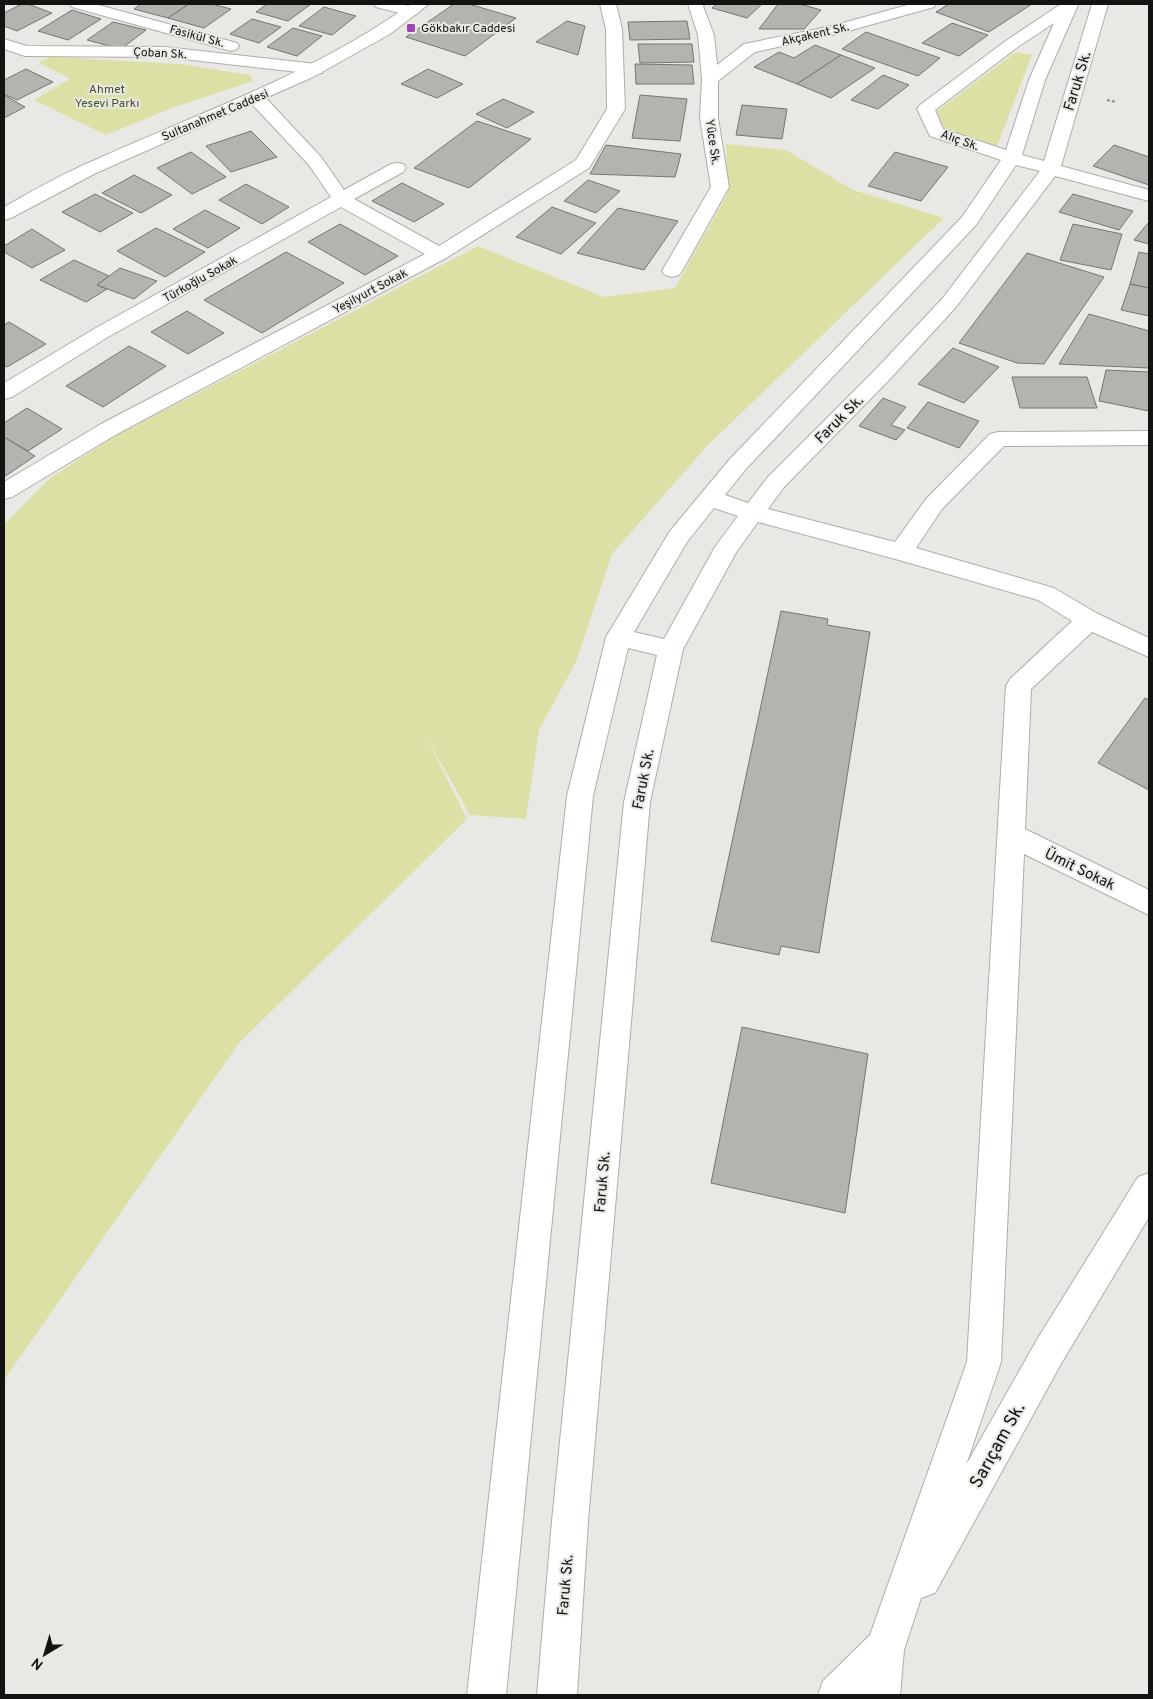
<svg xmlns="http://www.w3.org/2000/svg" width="1153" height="1699" font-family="Overpass,sans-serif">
  <rect width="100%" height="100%" fill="#e8e9e4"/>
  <g fill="#dce0a4">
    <path d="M1016 52 1032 55 997 146 946 129 936 112Z"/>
    <path d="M52 57 180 64 250 75 253 81 172 108 106 135 34 100 70 79 38 62Z"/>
    <path d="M726 144 786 150 853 190 944 218 707 446 612 554 576 662 539 730 526 819 470 815 426 736 467 819 239 1043 4 1380V525L50 478 114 437 478 246 604 297 675 288 727 195Z"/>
  </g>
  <g fill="#b3b4af" stroke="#757571">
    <path d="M22 4H28L52 13 17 31 4 26V13Z"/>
    <path d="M141 4H189L168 18 134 9Z"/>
    <path d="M189 4H212L231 9 204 28 168 18Z"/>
    <path d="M267 4H311L288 21 256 12Z"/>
    <path d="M454 4H469L516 18 465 56 406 37Z"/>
    <path d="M717 4H762L747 18 712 8Z"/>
    <path d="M778 4H800L821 10 804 29H759Z"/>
    <path d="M949 4H1032L989 32 936 12Z"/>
    <path d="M324 7 356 16 332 35 299 26Z"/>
    <path d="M72 10 101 19 68 40 38 31Z"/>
    <path d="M252 19 281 27 259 43 230 34Z"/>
    <path d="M567 21 585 26 578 55 536 42Z"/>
    <path d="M687 21 690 39 630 40 628 22Z"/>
    <path d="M113 22 146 30 121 49 87 40Z"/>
    <path d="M952 23 988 35 959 56 922 43Z"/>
    <path d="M293 28 322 36 297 56 267 47Z"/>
    <path d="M866 32 940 58 918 76 842 49Z"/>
    <path d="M638 44H692L694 62 640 63Z"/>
    <path d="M815 45 841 55 797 84 754 67 779 52 794 58Z"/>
    <path d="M841 55 875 68 831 98 797 84Z"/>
    <path d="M635 64 692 65 694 84H636Z"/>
    <path d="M26 69 53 82 17 100 4 94V80Z"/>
    <path d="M428 69 463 84 437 98 401 84Z"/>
    <path d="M883 75 909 85 878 109 851 100Z"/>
    <path d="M4 95 25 107 4 118Z"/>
    <path d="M640 95 687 99 680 141 632 138Z"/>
    <path d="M503 99 534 112 507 128 476 114Z"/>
    <path d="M742 105 787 109 782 139 736 135Z"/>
    <path d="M477 121 531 139 469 188 414 168Z"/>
    <path d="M251 131 277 157 231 172 206 146Z"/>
    <path d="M606 145 681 154 675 177 590 174Z"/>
    <path d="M1114 145 1149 157V185L1093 166Z"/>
    <path d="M191 152 226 177 192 194 157 168Z"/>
    <path d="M895 152 948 167 921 201 868 186Z"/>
    <path d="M134 175 172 195 141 213 102 193Z"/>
    <path d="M588 180 620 191 596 213 564 201Z"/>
    <path d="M402 183 444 204 414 222 372 201Z"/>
    <path d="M246 184 289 207 262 224 219 200Z"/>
    <path d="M95 194 133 213 100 232 62 212Z"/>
    <path d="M1073 194 1133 211 1119 230 1059 212Z"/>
    <path d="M552 207 596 223 561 254 516 237Z"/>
    <path d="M618 208 678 221 644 270 577 253Z"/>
    <path d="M205 210 240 228 208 248 173 229Z"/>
    <path d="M1149 222V244L1134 240Z"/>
    <path d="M340 224 398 256 365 275 308 242Z"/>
    <path d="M1073 224 1122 234 1111 270 1060 260Z"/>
    <path d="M156 228 205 252 165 277 117 251Z"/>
    <path d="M32 229 65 250 32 268 4 252V246Z"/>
    <path d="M286 252 344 283 262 333 204 300Z"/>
    <path d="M1139 252 1149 254V288L1130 284Z"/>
    <path d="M1027 253 1104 277 1044 364 1017 363 959 343Z"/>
    <path d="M74 260 109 276 97 285 107 289 86 302 40 280Z"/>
    <path d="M120 268 157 281 134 299 97 285Z"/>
    <path d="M1130 284 1149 288V316L1121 310Z"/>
    <path d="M187 311 224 333 188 354 151 332Z"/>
    <path d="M1089 314 1149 331V368L1059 364Z"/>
    <path d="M9 322 46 344 7 367 4 365V325Z"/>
    <path d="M129 346 166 366 103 407 66 386Z"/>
    <path d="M953 348 999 367 964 403 918 384Z"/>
    <path d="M1106 370 1149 372V411L1099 401Z"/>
    <path d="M1012 377H1087L1097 408H1020Z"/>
    <path d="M883 398 906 407 891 425 905 430 896 440 859 426Z"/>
    <path d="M928 402 979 421 959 448 907 428Z"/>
    <path d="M27 408 62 429 28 451 4 437V423Z"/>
    <path d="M4 437 35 456 4 477Z"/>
    <path d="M781 611 828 619 827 625 870 632 819 953 781 946 779 955 711 941Z"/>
    <path d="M1145 698 1149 700V790L1098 763Z"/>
    <path d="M742 1027 868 1054 845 1213 711 1183Z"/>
  </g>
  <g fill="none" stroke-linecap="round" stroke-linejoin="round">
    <defs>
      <g id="minor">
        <path d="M70 4H95L237 43 239 46 237 49 231 51 72 7Z"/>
        <path d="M374 4H401L417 8 419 11 417 14 411 16 376 7Z"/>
        <path d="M600 4H616L622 29 625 109 589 168 446 258 117 434 12 497 4 499V482L101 424 425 254 341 207 108 337 12 397 4 399V383L94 329 331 197 309 165 250 102 247 98 250 94 256 93 262 94 321 157 344 190 391 164 397 163 403 164 406 168 403 172 354 199 439 246 576 160 607 109 606 29Z"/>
        <path d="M688 4H705L703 6 714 35 717 65 744 44 832 26 911 4H936L934 7 841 33 755 52 718 81V118L729 187 682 271 679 275 672 277 665 275 662 271 711 187 700 118 702 79 698 35Z"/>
        <path d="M1061 4 1078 5 1045 80 1022 155 1044 161 1092 4H1108L1061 166 1149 190V201L1055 176 956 307 890 379 784 487 768 509 895 542 926 499 990 434 998 432 1149 431V445L1004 446 942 509 916 548 1054 588 1098 614 1149 638V657L1092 632 1031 689 1025 829 1149 890V915L1024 854 1001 1362 966 1465 1038 1338 1138 1177 1149 1173V1217L1062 1362 935 1593 921 1598 904 1650 900 1695H818L823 1681 870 1635 967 1362 1006 686 1010 679 1072 621 1038 600 899 560 758 522 737 551 683 649 650 802 588 1521 577 1695H537L552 1521 624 802 657 655 628 648 593 796 506 1695H467L567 796 606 637 670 531 729 460 962 217 1001 160 930 136 917 109 920 105 1007 40ZM1054 23 1029 80 1006 150 943 129 935 110 1019 46ZM1016 165 1040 171 942 299 876 369 768 477 748 503 725 495 745 470 976 225ZM714 508 738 516 715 547 664 639 634 632 687 542Z"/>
        <path d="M4 39 27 46 165 47 316 64 322 65 324 69 322 73 316 74 165 57 25 56 4 49Z"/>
      </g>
      <path id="tertiary" d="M411 4H429L390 34 313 77 96 173 11 218 4 220V207C34 190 64 173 95 160 205 110 311 75 411 4Z"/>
    </defs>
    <use href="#minor" stroke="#adaea9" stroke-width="2"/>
    <use href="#tertiary" stroke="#adaea9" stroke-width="2"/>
    <path stroke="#8c8d89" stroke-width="2" stroke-dasharray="3 2" stroke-linecap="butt" d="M1107 100 1116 102"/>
    <use href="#minor" fill="#fff" fill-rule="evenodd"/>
    <use href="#tertiary" fill="#fff" fill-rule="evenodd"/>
  </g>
  <rect fill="#9f45b1" stroke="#e8e9e4" stroke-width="2" x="406" y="23" width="10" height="10" rx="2.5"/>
  <g text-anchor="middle" stroke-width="4" stroke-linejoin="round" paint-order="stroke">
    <g font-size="12" fill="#131311" stroke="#e8e9e4" text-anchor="start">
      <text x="421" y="32">Gökbakır Caddesi</text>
    </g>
    <g font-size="12" fill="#131311" stroke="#e8e9e4">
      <text transform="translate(815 34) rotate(-13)" y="4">Akçakent Sk.</text>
      <text transform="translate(197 36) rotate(15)" y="4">Fasikül Sk.</text>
      <text transform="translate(160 53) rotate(3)" y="4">Çoban Sk.</text>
      <text transform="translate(215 115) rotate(-23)" y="4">Sultanahmet Caddesi</text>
      <text transform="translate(960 140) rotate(20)" y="4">Alıç Sk.</text>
      <text transform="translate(713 142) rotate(82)" y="4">Yüce Sk.</text>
      <text transform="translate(200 279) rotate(-29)" y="4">Türkoğlu Sokak</text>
      <text transform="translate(370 291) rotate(-28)" y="4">Yeşilyurt Sokak</text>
    </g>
    <g font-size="12" fill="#4b4c23" stroke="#e8e9e4">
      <text x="107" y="93">Ahmet<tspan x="107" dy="14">Yesevi Parkı</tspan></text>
    </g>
    <g font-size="15" fill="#131311" stroke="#e8e9e4">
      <text transform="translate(1077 81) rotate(-73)" y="5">Faruk Sk.</text>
      <text transform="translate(839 419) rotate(-45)" y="5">Faruk Sk.</text>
      <text transform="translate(643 779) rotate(-79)" y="5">Faruk Sk.</text>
      <text transform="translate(1080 869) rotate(26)" y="5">Ümit Sokak</text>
      <text transform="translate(602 1182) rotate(-85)" y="5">Faruk Sk.</text>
      <text transform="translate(565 1585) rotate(-85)" y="5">Faruk Sk.</text>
    </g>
    <g font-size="18" fill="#131311" stroke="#e8e9e4">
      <text transform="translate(997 1445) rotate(-61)" y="6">Sarıçam Sk.</text>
    </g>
  </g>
  <rect width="1153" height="1699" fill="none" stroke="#131311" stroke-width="10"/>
  <g transform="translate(45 1654) rotate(218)" stroke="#e8e9e4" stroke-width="4" paint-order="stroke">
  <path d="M0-4L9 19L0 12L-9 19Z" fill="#131311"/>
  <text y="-8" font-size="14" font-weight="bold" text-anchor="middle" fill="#131311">N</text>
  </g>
</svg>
